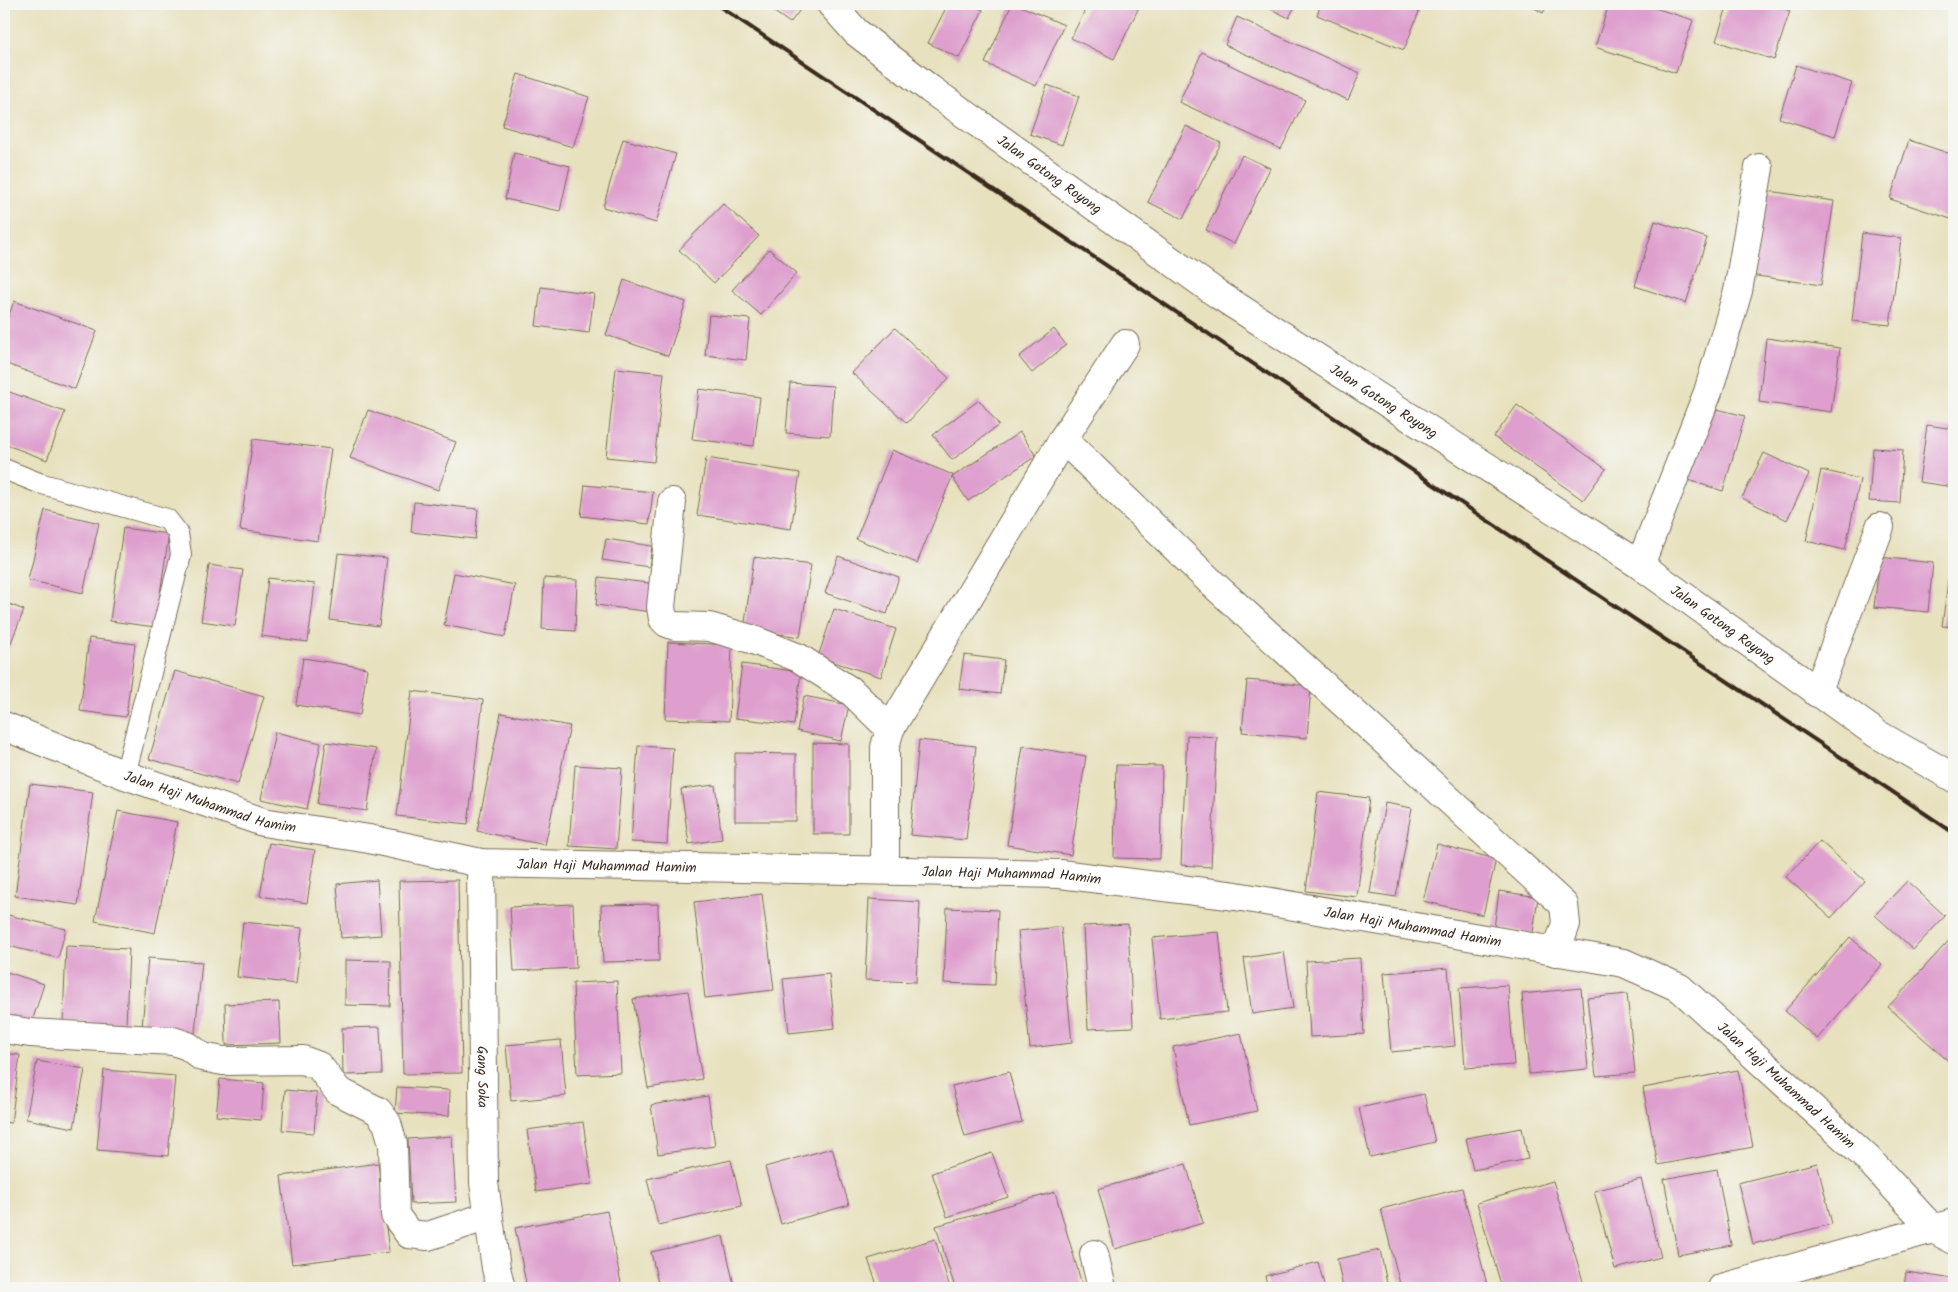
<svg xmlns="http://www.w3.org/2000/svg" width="1958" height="1292" font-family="Kalam,sans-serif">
  <rect width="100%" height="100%" fill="#f6f6f2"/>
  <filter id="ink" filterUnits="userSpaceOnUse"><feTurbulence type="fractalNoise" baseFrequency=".02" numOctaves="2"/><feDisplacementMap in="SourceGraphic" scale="10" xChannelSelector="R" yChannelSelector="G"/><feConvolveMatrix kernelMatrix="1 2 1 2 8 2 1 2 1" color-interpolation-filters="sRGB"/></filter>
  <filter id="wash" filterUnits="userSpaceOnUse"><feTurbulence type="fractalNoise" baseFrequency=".0096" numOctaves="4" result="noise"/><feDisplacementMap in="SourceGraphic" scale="20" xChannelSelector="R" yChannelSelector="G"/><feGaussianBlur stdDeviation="1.12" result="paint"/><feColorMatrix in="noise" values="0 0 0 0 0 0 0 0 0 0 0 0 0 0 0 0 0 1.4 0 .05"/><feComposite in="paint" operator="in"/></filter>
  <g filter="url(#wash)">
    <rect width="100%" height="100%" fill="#e7e1be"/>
    <g id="blocks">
      <g fill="#de9ece">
        <path d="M763 4H801L803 6 790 23Z"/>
        <path d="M948 4H971L983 10 959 58 928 43Z"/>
        <path d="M1012 4H1016L1064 25 1036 86 985 63Z"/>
        <path d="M1088 4H1137L1140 5 1114 59 1071 38Z"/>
        <path d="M1261 4H1296L1289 18Z"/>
        <path d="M1321 4H1422L1404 50 1317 15Z"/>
        <path d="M1528 4H1548L1543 13Z"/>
        <path d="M1609 4H1642L1693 20 1676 73 1595 47Z"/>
        <path d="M1728 4H1768L1790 11 1774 60 1716 41Z"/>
        <path d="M1237 17 1360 73 1348 100 1225 45Z"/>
        <path d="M1202 52 1305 100 1281 149 1179 102Z"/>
        <path d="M1796 65 1852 83 1835 136 1779 118Z"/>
        <path d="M518 74 589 97 573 147 502 126Z"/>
        <path d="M1047 85 1079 96 1062 145 1030 134Z"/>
        <path d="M1186 126 1221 143 1183 219 1148 202Z"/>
        <path d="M623 139 676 154 656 223 603 207Z"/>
        <path d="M1909 140 1954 155V220L1890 199Z"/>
        <path d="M514 153 570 166 560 211 505 199Z"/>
        <path d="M1242 155 1270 168 1234 244 1206 230Z"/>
        <path d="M1763 190 1834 201 1821 285 1750 275Z"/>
        <path d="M723 204 759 236 714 283 679 250Z"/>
        <path d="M1655 221 1707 238 1686 303 1635 286Z"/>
        <path d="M1862 233 1901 238 1890 325 1852 321Z"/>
        <path d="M769 249 797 273 761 315 732 290Z"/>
        <path d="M624 280 686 302 668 356 606 335Z"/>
        <path d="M541 287 594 294 589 333 536 326Z"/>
        <path d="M14 301 97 331 75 389 4 363V329Z"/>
        <path d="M709 315 750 319 746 360 705 355Z"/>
        <path d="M895 328 949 378 907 423 852 373Z"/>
        <path d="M1054 329 1066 345 1032 373 1019 357Z"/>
        <path d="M1766 338 1840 348 1831 412 1759 402Z"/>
        <path d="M616 368 664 373 654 462 606 457Z"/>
        <path d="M790 383 833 386 830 436 786 433Z"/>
        <path d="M699 389 760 397 754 446 692 439Z"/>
        <path d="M4 390 65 412 47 460 4 444Z"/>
        <path d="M979 400 999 425 952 460 933 435Z"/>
        <path d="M1517 405 1606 469 1583 500 1494 437Z"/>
        <path d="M1709 407 1745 416 1723 491 1688 480Z"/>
        <path d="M368 410 456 442 438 490 350 458Z"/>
        <path d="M1927 425 1954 429V487L1919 482Z"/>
        <path d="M1020 432 1036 456 968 501 952 477Z"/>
        <path d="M253 439 331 449 318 541 240 530Z"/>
        <path d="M1873 448 1903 450 1900 503 1869 501Z"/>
        <path d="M892 450 953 475 917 563 856 539Z"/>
        <path d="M1764 453 1809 474 1787 520 1742 498Z"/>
        <path d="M706 458 800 473 791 529 697 515Z"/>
        <path d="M1821 470 1860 479 1845 550 1806 541Z"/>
        <path d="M585 485 653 492 649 524 581 516Z"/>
        <path d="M4 497 8 498 5 516H4Z"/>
        <path d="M414 502 478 509 475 539 411 532Z"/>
        <path d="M45 510 99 523 83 593 28 580Z"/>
        <path d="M123 528 169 534 155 627 110 621Z"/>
        <path d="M606 539 652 546 649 567 602 560Z"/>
        <path d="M1953 544H1954V627L1942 626Z"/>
        <path d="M338 553 387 558 379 626 330 620Z"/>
        <path d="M838 556 899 577 887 614 825 593Z"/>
        <path d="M754 557 811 565 800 637 744 629Z"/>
        <path d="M1880 557 1933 563 1928 612 1874 607Z"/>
        <path d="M209 565 243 570 235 626 201 621Z"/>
        <path d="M454 573 515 585 505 637 444 625Z"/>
        <path d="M599 577 656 584 652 612 596 605Z"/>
        <path d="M268 578 315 584 308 642 261 636Z"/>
        <path d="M544 578 577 580 575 631 542 629Z"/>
        <path d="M4 602 24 610 4 660Z"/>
        <path d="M834 609 896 629 881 677 818 657Z"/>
        <path d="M89 638 135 644 126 717 80 711Z"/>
        <path d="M668 642 732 645 729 721 665 719Z"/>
        <path d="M964 655 1004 660 1000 694 959 689Z"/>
        <path d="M303 658 367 668 360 715 296 705Z"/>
        <path d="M742 664 801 672 794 725 735 718Z"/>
        <path d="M175 671 264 696 238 784 149 759Z"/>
        <path d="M1247 680 1311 686 1307 738 1242 732Z"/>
        <path d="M412 691 483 700 468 824 397 816Z"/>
        <path d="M804 696 849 705 841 741 797 731Z"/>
        <path d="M501 713 570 726 545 845 477 831Z"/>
        <path d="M275 732 321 743 307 809 261 799Z"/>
        <path d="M1187 735 1217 737 1211 867 1181 865Z"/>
        <path d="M919 740 976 746 966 840 910 835Z"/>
        <path d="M326 742 376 749 367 811 317 804Z"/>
        <path d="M813 743 849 744V834H813Z"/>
        <path d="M638 746 673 748 667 844 631 842Z"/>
        <path d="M1023 746 1086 756 1071 855 1007 845Z"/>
        <path d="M735 753 796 754V821H735Z"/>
        <path d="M575 765 622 768 616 849 569 846Z"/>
        <path d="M1116 765 1162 766 1160 859 1114 858Z"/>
        <path d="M30 784 93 792 78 905 15 896Z"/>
        <path d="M715 785 722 839 689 844 681 789Z"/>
        <path d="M1318 792 1369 798 1357 897 1306 891Z"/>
        <path d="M1385 803 1412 808 1396 897 1370 893Z"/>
        <path d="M118 811 177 822 155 933 95 921Z"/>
        <path d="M1820 841 1865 881 1831 918 1786 877Z"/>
        <path d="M269 843 315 850 307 903 260 896Z"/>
        <path d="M1437 844 1496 859 1483 915 1423 901Z"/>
        <path d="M377 880 381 935 341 938 337 884Z"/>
        <path d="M458 880 462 1073 403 1074 399 881Z"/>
        <path d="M1907 881 1945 916 1913 950 1875 915Z"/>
        <path d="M1499 891 1538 897 1533 933 1494 928Z"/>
        <path d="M762 894 774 990 705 998 694 902Z"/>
        <path d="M869 899 920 902 916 982 865 980Z"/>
        <path d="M573 904 576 968 514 971 510 907Z"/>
        <path d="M658 904 659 961 603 962 601 905Z"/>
        <path d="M947 908 998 910 995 985 944 983Z"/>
        <path d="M4 914 66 929 58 958 4 945Z"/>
        <path d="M243 922 302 928 296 984 237 977Z"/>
        <path d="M1128 924 1133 1027 1088 1029 1083 926Z"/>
        <path d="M1061 927 1072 1043 1030 1048 1018 931Z"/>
        <path d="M1219 932 1227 1012 1160 1019 1152 938Z"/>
        <path d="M1954 935V1066L1888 1007Z"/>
        <path d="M1850 937 1882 965 1817 1039 1785 1011Z"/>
        <path d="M66 946 129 949 126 1025 63 1022Z"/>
        <path d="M1284 952 1293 1008 1252 1014 1244 958Z"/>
        <path d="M148 958 202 962 195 1033 142 1028Z"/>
        <path d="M1360 958 1364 1034 1310 1037 1306 961Z"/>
        <path d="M345 960 391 961 390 1006 345 1005Z"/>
        <path d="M1448 968 1455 1046 1391 1052 1384 973Z"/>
        <path d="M4 971 44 984 31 1025 4 1016Z"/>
        <path d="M829 974 835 1028 789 1033 783 979Z"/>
        <path d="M617 981 621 1073 577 1075 573 983Z"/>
        <path d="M1508 985 1514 1065 1465 1068 1459 988Z"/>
        <path d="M1581 988 1588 1069 1529 1074 1522 994Z"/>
        <path d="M688 991 702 1079 648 1088 633 999Z"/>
        <path d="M1627 994 1635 1073 1596 1076 1587 998Z"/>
        <path d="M279 1002 281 1043 226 1045 225 1004Z"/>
        <path d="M380 1027 382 1074 343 1075 342 1028Z"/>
        <path d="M1241 1033 1257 1111 1189 1125 1173 1047Z"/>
        <path d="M561 1040 566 1096 511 1101 506 1045Z"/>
        <path d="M4 1053 20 1055 11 1123 4 1122Z"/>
        <path d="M37 1061 85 1069 74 1128 26 1119Z"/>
        <path d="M104 1070 175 1076 168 1156 97 1150Z"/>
        <path d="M1738 1070 1753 1147 1658 1165 1643 1088Z"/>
        <path d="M1009 1072 1022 1122 965 1137 952 1086Z"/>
        <path d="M220 1079 264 1083 261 1120 216 1116Z"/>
        <path d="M397 1087 450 1090 449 1116 395 1113Z"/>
        <path d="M285 1090 317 1093 314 1133 282 1130Z"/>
        <path d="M1424 1094 1435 1142 1370 1157 1359 1108Z"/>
        <path d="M708 1096 715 1146 658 1154 651 1105Z"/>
        <path d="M583 1122 592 1184 536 1192 527 1130Z"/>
        <path d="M1522 1128 1528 1159 1473 1170 1466 1138Z"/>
        <path d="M452 1136 456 1202 411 1204 408 1139Z"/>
        <path d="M832 1148 849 1205 781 1224 765 1167Z"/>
        <path d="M992 1153 1008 1197 947 1217 932 1173Z"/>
        <path d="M731 1160 742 1206 658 1225 647 1179Z"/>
        <path d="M378 1163 389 1252 292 1264 281 1176Z"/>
        <path d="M1817 1163 1832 1224 1753 1244 1738 1183Z"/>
        <path d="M1186 1164 1203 1223 1115 1249 1098 1189Z"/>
        <path d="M1717 1169 1731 1245 1678 1255 1664 1179Z"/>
        <path d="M1641 1179 1661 1257 1615 1269 1594 1191Z"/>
        <path d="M1553 1181 1585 1288H1502L1477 1203Z"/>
        <path d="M1462 1188 1488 1288H1401L1381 1209Z"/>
        <path d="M1055 1192 1083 1288H955L936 1226Z"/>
        <path d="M607 1211 622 1288H527L515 1228Z"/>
        <path d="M723 1236 734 1285 720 1288H659L651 1252Z"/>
        <path d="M935 1239 950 1288H878L868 1259Z"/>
        <path d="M1380 1250 1388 1288H1343L1337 1259Z"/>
        <path d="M1318 1262 1325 1288H1268L1265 1276Z"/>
        <path d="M1906 1272 1954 1279V1288H1904Z"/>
      </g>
    </g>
  </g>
  <g filter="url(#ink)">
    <use href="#blocks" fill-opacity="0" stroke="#776a56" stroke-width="1"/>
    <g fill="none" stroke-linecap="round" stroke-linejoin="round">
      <defs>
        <path id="lane" d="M4 469 39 483 167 519 178 533 181 555 125 775"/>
        <g id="street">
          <path id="s1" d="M831 4 856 32 930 89 1219 295 1640 565 1877 734 1954 778"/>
          <path d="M1063 439 1213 584 1564 905 1566 924 1556 952"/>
          <path d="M672 502 661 607 663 619 667 623 675 626 709 627 751 639 799 658 852 692 890 729"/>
          <path d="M1640 565 1708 392 1738 291 1759 168"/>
          <path d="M1817 693 1880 527"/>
          <path id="s2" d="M4 726 125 775 263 822 369 839 481 863 1060 874 1236 896 1624 963 1680 988 1867 1158 1933 1229 1954 1240"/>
          <path id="s3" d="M481 863 484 1183 496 1268 501 1288"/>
          <path d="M885 869V747L890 729 1063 439 1125 344"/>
          <path d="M4 1029 30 1033 173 1041 188 1046 202 1057 223 1061 303 1060 319 1066 338 1091 378 1111 387 1123 393 1144 395 1215 409 1234 428 1236 488 1216"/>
          <path d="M1094 1254 1102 1288"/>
        </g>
        <path id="primary" d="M1722 1288 1954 1223"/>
      </defs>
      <use href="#lane" stroke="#776a56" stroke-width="22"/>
      <use href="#street" stroke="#776a56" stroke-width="30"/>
      <use href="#primary" stroke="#776a56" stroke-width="30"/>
      <use href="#lane" stroke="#fff" stroke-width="20"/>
      <use href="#street" stroke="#fff" stroke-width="28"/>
      <use href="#primary" stroke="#fff" stroke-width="28"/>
      <path stroke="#3b2a1e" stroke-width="4" d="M716 4 1954 833"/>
    </g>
  </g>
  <g text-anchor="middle" stroke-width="4.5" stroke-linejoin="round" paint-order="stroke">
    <g font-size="14" fill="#3b2a1e" stroke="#f6f6f2">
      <text dy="5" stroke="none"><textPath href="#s1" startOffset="278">Jalan Gotong Royong</textPath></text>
      <text dy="5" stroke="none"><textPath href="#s1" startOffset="682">Jalan Gotong Royong</textPath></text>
      <text dy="5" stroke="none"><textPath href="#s1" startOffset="1088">Jalan Gotong Royong</textPath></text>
      <text dy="5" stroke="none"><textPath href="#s2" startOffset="220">Jalan Haji Muhammad Hamim</textPath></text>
      <text dy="5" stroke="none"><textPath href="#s2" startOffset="624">Jalan Haji Muhammad Hamim</textPath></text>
      <text dy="5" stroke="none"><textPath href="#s2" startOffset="1029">Jalan Haji Muhammad Hamim</textPath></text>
      <text dy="5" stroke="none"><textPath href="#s2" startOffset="1434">Jalan Haji Muhammad Hamim</textPath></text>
      <text dy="5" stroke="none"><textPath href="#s3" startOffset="214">Gang Soka</textPath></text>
      <text dy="5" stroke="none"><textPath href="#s2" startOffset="1854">Jalan Haji Muhammad Hamim</textPath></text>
    </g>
  </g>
  <rect width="1958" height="1292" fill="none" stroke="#f6f6f2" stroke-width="20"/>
</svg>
